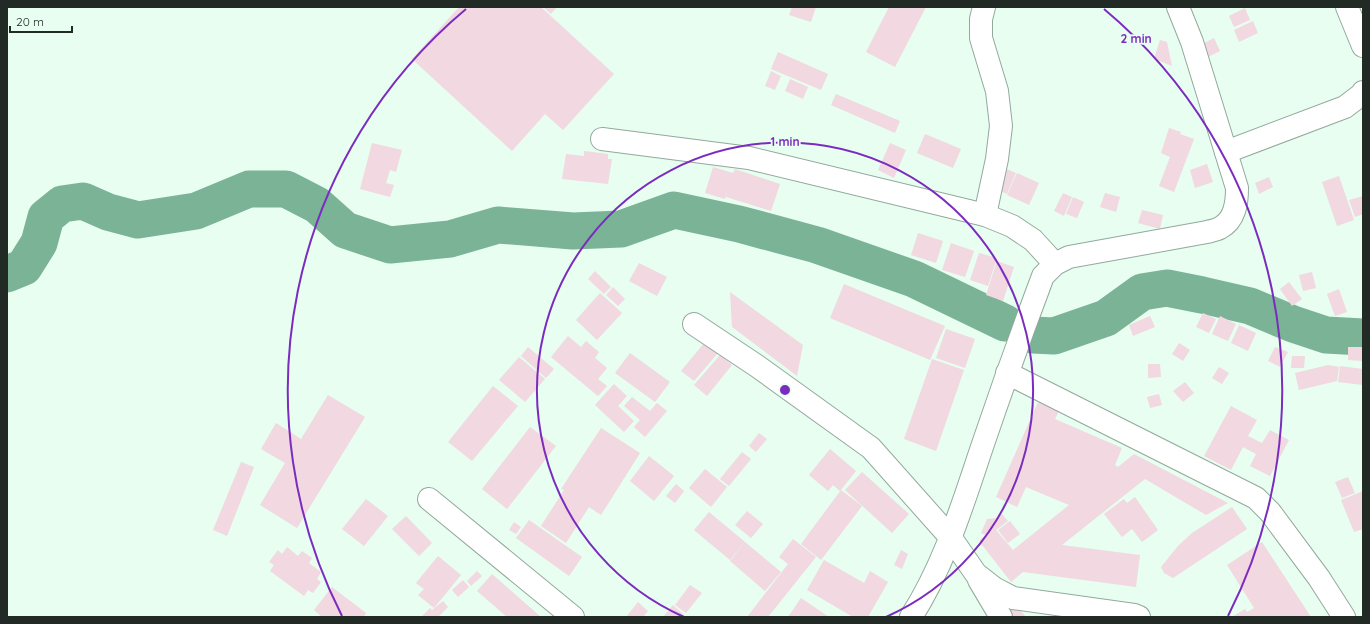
<svg xmlns="http://www.w3.org/2000/svg" width="1370" height="624" font-family="Quicksand,sans-serif">
  <rect width="100%" height="100%" fill="#e7fef1"/>
  <g fill="none" stroke-linecap="round" stroke-linejoin="round">
    <g stroke="#7ab396" stroke-width="37">
      <path d="M7 274 24 267 39 243 46 217 62 204 83 201 108 212 138 220 196 211 249 189H286L317 205 345 230 390 245 450 239 498 225 573 231 621 229 674 210 739 224 817 245 914 279 1005 323"/>
      <path d="M1033 335 1054 336 1106 318 1142 292 1167 288 1202 295 1250 306 1293 324 1326 335 1363 337"/>
    </g>
  </g>
  <g fill="#f1d8e1">
    <path d="M459 7H541L614 74 563 130 545 114 512 151 412 59Z"/>
    <path d="M543 7H557L551 14Z"/>
    <path d="M792 7H816L811 22 789 15Z"/>
    <path d="M889 7H926L895 67 866 52Z"/>
    <path d="M1245 8 1250 20 1234 27 1229 16Z"/>
    <path d="M1253 21 1258 33 1239 42 1234 30Z"/>
    <path d="M1214 38 1220 51 1208 57 1202 44Z"/>
    <path d="M1160 40 1167 42 1172 66 1154 59Z"/>
    <path d="M778 52 828 74 821 90 771 69Z"/>
    <path d="M771 71 781 76 775 90 765 86Z"/>
    <path d="M790 79 808 87 803 99 785 91Z"/>
    <path d="M836 94 900 121 895 133 831 105Z"/>
    <path d="M1169 128 1181 132 1180 134 1194 139 1174 192 1159 186 1170 157 1161 153Z"/>
    <path d="M925 134 961 149 953 168 917 153Z"/>
    <path d="M372 143 402 150 396 172 390 170 386 183 394 185 390 197 360 189Z"/>
    <path d="M890 143 906 150 894 178 878 170Z"/>
    <path d="M584 151 608 154V159H612L608 184 562 179 566 154 584 156Z"/>
    <path d="M1207 164 1213 182 1195 188 1190 170Z"/>
    <path d="M713 167 733 173 735 169 780 184 771 211 726 197 728 189 725 199 705 193Z"/>
    <path d="M1004 168 1016 173 1007 194 995 189Z"/>
    <path d="M1017 173 1039 183 1029 205 1007 195Z"/>
    <path d="M1339 176 1354 220 1337 226 1322 182Z"/>
    <path d="M1269 177 1273 187 1259 194 1255 183Z"/>
    <path d="M1063 193 1072 197 1064 216 1054 211Z"/>
    <path d="M1105 193 1120 197 1116 212 1100 207Z"/>
    <path d="M1363 196V214L1355 217 1349 200Z"/>
    <path d="M1073 197 1084 202 1077 218 1066 214Z"/>
    <path d="M1142 210 1163 215 1160 229 1138 223Z"/>
    <path d="M918 233 943 241 936 263 911 255Z"/>
    <path d="M951 243 974 251 965 277 942 270Z"/>
    <path d="M979 253 997 258 988 286 970 280Z"/>
    <path d="M997 261 1014 267 1003 301 986 295Z"/>
    <path d="M639 263 667 277 657 296 629 281Z"/>
    <path d="M595 271 611 287 604 294 588 279Z"/>
    <path d="M1312 272 1316 288 1303 291 1299 275Z"/>
    <path d="M1289 282 1302 299 1292 306 1280 289Z"/>
    <path d="M844 284 945 326 930 360 830 318Z"/>
    <path d="M613 287 625 299 618 306 606 295Z"/>
    <path d="M1339 289 1347 312 1335 316 1327 294Z"/>
    <path d="M730 292 803 345 797 376 732 327Z"/>
    <path d="M600 293 622 313 597 340 576 320Z"/>
    <path d="M1203 313 1216 319 1209 333 1196 327Z"/>
    <path d="M1150 316 1155 327 1133 336 1129 325Z"/>
    <path d="M1220 316 1236 324 1228 341 1212 334Z"/>
    <path d="M1239 325 1256 333 1248 351 1231 343Z"/>
    <path d="M946 329 975 339 965 368 936 358Z"/>
    <path d="M568 336 581 347 586 341 599 352 595 358 607 368 598 379 607 386 598 396 551 357Z"/>
    <path d="M705 342 718 353 694 381 681 371Z"/>
    <path d="M1179 343 1190 350 1183 361 1172 354Z"/>
    <path d="M528 347 554 369 546 378 521 356Z"/>
    <path d="M1275 347 1288 352 1280 367 1268 361Z"/>
    <path d="M1348 347H1362V361L1348 360Z"/>
    <path d="M630 353 670 382 655 402 615 373Z"/>
    <path d="M720 355 732 365 707 396 694 385Z"/>
    <path d="M1292 356H1305L1304 368H1291Z"/>
    <path d="M519 357 545 379 525 402 499 380Z"/>
    <path d="M932 359 964 370 936 451 904 439Z"/>
    <path d="M1148 364H1160L1161 377 1148 378Z"/>
    <path d="M1328 365 1339 367 1337 381 1299 390 1295 373Z"/>
    <path d="M1340 366 1363 369V385L1338 382Z"/>
    <path d="M1219 367 1229 373 1222 384 1212 378Z"/>
    <path d="M1185 382 1194 393 1183 402 1173 391Z"/>
    <path d="M614 384 627 396 618 406 634 421 624 432 595 405Z"/>
    <path d="M493 386 518 406 472 461 448 442Z"/>
    <path d="M1159 394 1162 405 1150 408 1147 397Z"/>
    <path d="M328 395 365 417 297 528 260 505 285 463 261 449 276 423 301 439Z"/>
    <path d="M632 397 650 411 657 403 667 411 645 437 634 427 640 420 624 406Z"/>
    <path d="M1038 402 1059 411 1055 419 1122 448 1115 465 1118 467 1134 454 1228 503 1206 515 1145 479 1062 545 1140 555 1136 587 1023 572 1011 582 979 541 986 535 981 533 987 519 997 518 1002 514 1008 521 996 530 1013 550 1069 505 1026 487 1017 507 996 497Z"/>
    <path d="M1231 406 1257 420 1248 436 1262 443 1270 430 1289 440 1270 476 1250 466 1256 454 1243 447 1231 470 1204 456Z"/>
    <path d="M530 427 556 446 507 509 482 489Z"/>
    <path d="M601 428 640 453 601 515 589 507 566 543 541 526 564 490 561 489Z"/>
    <path d="M759 433 767 439 756 452 749 446Z"/>
    <path d="M830 449 856 471 840 491 833 485 828 491 809 475Z"/>
    <path d="M742 452 751 459 729 486 720 479Z"/>
    <path d="M649 456 674 476 654 501 630 481Z"/>
    <path d="M241 462 254 467 227 536 213 530Z"/>
    <path d="M705 469 727 487 711 507 689 488Z"/>
    <path d="M862 472 909 514 892 533 845 490Z"/>
    <path d="M1348 477 1355 493 1342 498 1335 482Z"/>
    <path d="M676 484 684 491 675 503 666 496Z"/>
    <path d="M841 490 862 506 821 560 801 544Z"/>
    <path d="M1363 491V529L1354 532 1341 500Z"/>
    <path d="M1135 497 1158 530 1142 542 1132 529 1122 537 1104 514 1124 499 1127 503Z"/>
    <path d="M366 499 388 516 364 546 342 529Z"/>
    <path d="M1232 507 1247 529 1173 578 1164 573 1161 567 1178 546 1192 533Z"/>
    <path d="M747 511 763 524 751 538 735 525Z"/>
    <path d="M709 512 745 542 730 560 694 530Z"/>
    <path d="M406 516 432 543 419 556 392 529Z"/>
    <path d="M529 520 582 557 569 576 516 538Z"/>
    <path d="M1010 521 1020 534 1008 543 998 530Z"/>
    <path d="M514 522 521 527 516 534 509 530Z"/>
    <path d="M793 539 816 557 768 617H747L788 564 779 557Z"/>
    <path d="M745 542 781 572 765 591 730 561Z"/>
    <path d="M1262 542 1311 617H1232L1245 609 1247 612 1254 608 1227 565Z"/>
    <path d="M287 547 298 556 302 551 312 558 309 563 321 572 317 579 321 582 313 593 308 590 304 596 270 571 274 565 269 562 278 550 282 554Z"/>
    <path d="M901 550 908 554 902 569 894 565Z"/>
    <path d="M438 556 461 575 434 608 418 595 424 589 416 583Z"/>
    <path d="M824 560 864 583 870 571 888 582 868 617H853L807 590Z"/>
    <path d="M477 571 482 576 471 586 467 581Z"/>
    <path d="M492 574 541 617H507L477 591Z"/>
    <path d="M463 580 469 587 458 597 452 590Z"/>
    <path d="M690 585 702 593 686 613 675 605Z"/>
    <path d="M332 587 366 613 364 617H322L314 610Z"/>
    <path d="M801 598 829 617H788Z"/>
    <path d="M443 601 448 607 438 617H421L430 608 432 610Z"/>
    <path d="M638 602 648 611 643 617H626Z"/>
    <path d="M673 605 684 615 683 617H663Z"/>
    <path d="M1016 605 1026 617H1014L1009 611Z"/>
  </g>
  <g fill="none" stroke-linecap="round" stroke-linejoin="round">
    <defs>
      <g id="minor">
        <path d="M984 7 981 19V38L997 91 1001 126 997 159 985 215"/>
        <path d="M1347 7 1363 46"/>
        <path d="M602 139 749 158 985 215 1012 226 1033 240 1055 264"/>
        <path d="M1226 152 1345 107 1362 94 1363 92"/>
        <path d="M694 324 757 366 871 448 951 538 976 574 994 588 1013 598 1134 615 1139 617"/>
        <path d="M1007 373 1256 498 1270 512 1319 578 1344 617"/>
        <path d="M429 499 573 617"/>
        <path d="M979 580 1001 617"/>
        <path d="M911 617C945 564 963 503 983 444 1002 388 1022 332 1043 276L1055 264 1069 257 1207 232C1211 231 1216 230 1220 228 1235 220 1237 203 1237 188L1192 42 1178 7"/>
      </g>
    </defs>
    <use href="#minor" stroke="#93a99d" stroke-width="24"/>
    <use href="#minor" stroke="#fff" stroke-width="22"/>
  </g>
  <g fill="none" stroke="#7b2cbf" stroke-width="2">
    <path d="M684 617A248 248 0 1 1 886 617"/>
    <path d="M342 616A497 497 0 0 1 466 9M1104 9A497 497 0 0 1 1228 616"/>
  </g>
  <circle cx="785" cy="390" r="6" fill="#7b2cbf" stroke="#e7fef1" stroke-width="2"/>
  <g font-size="12" text-anchor="middle" font-weight="bold" fill="#7b2cbf" stroke="#e7fef1" stroke-width="3.5" stroke-linejoin="round" paint-order="stroke">
    <text x="1136" y="43">2 min</text>
    <text x="785" y="146">1 min</text>
  </g>
  <rect width="1370" height="624" fill="none" stroke="#212a25" stroke-width="16"/>
  <path d="M10 26v6h62v-6" fill="none" stroke="#212a25" stroke-width="2"/>
  <text x="16" y="26" font-size="12" fill="#212a25" stroke="#e7fef1" stroke-width="3" paint-order="stroke">20 m</text>
</svg>
